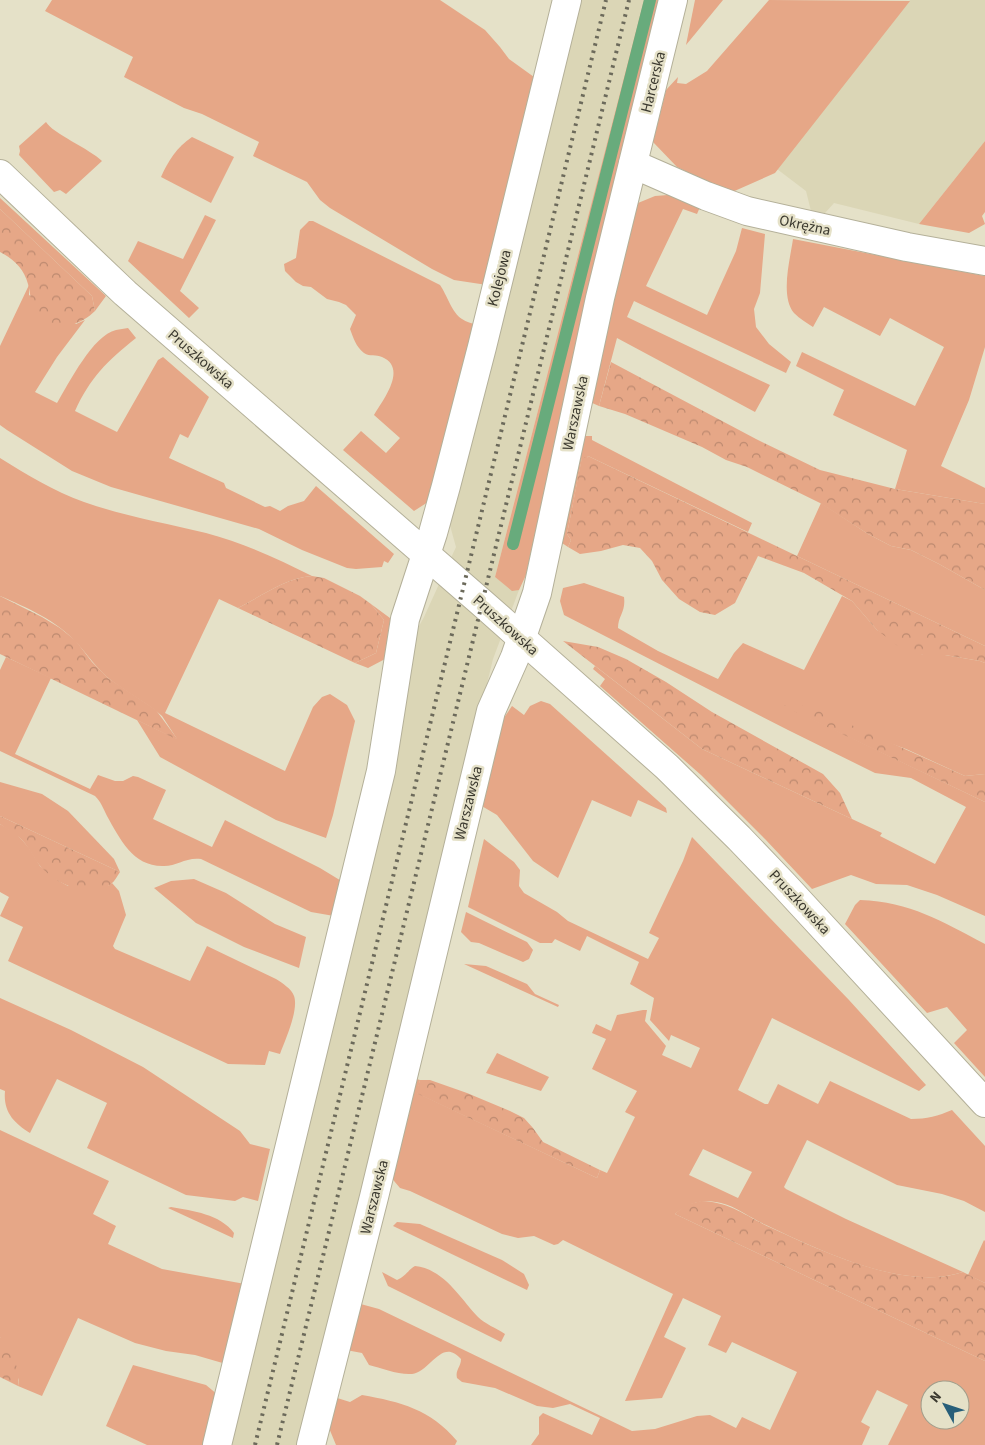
<svg xmlns="http://www.w3.org/2000/svg" width="985" height="1445" font-family="'Source Sans 3',sans-serif">
  <defs>
    <pattern id="forest-crowns" width="20" height="18" patternUnits="userSpaceOnUse" patternTransform="scale(1.25)"><rect width="20" height="18" fill="#e6a787"/><path d="M2 6a3 3 0 1 1 6 0M12 15a3 3 0 1 1 6 0" fill="none" stroke="#bc896f"/></pattern>
  </defs>
  <rect width="100%" height="100%" fill="#e5e1c8"/>
  <g fill="#dbd6b6">
    <path d="M579 0H644L495 577 512 590H519L493 659 301 1445H229L413 637 424 617 456 547 449 522Z"/>
    <path d="M910 0H985V141L919 224 834 203 825 213 811 211 806 191 777 169Z"/>
  </g>
  <g fill="#e6a787" fill-rule="evenodd">
    <path d="M52 0H440L485 30 500 47 509 59 534 77 487 285 454 280 432 269 330 208 320 200 307 182 253 156 259 142 202 114 184 108 124 77 133 57 45 11Z"/>
    <path d="M644 0H661L578 338 526 575 519 590 512 591 495 577Z"/>
    <path d="M695 0H723L686 45Z"/>
    <path d="M769 0 910 1 775 173 730 193 677 167 653 142 666 90 678 77 677 83 686 84 707 71Z"/>
    <path d="M46 122C52 133 90 149 102 161L66 194 60 190 54 192 19 155 20 151 19 146Z"/>
    <path d="M192 137 234 157 211 203 161 177C168 161 177 147 192 137Z"/>
    <path d="M985 141V212L982 216 985 224 969 233 919 224Z"/>
    <path d="M668 195 675 196 700 207 697 214 683 209 646 286 707 315 736 251 742 228 765 234 760 293 754 309 756 327 769 344 791 362 786 373 634 301 627 317 770 385 755 412 617 338 599 406 590 402 595 375 638 203 655 196Z"/>
    <path d="M0 198 106 296 95 311 92 296 0 209Z"/>
    <path d="M205 215 216 220 180 291 199 308 189 318 128 261 138 241 183 259Z"/>
    <path d="M309 221H313L440 285C447 295 452 313 462 319 466 322 472 323 477 325L428 502 414 511 343 450 361 431 386 453 400 438 374 415C383 400 408 368 382 357 376 354 370 357 364 353 356 347 353 337 350 329L356 315 346 305 339 302 327 299 311 287 303 286 296 282 285 271 284 264 296 258 300 230Z"/>
    <path d="M793 239 985 276V347L969 400 941 466 985 488V504L895 489 907 450 833 415 844 390 796 366 802 352 915 406 944 347 890 318 880 336 824 307 813 327C807 323 800 319 794 313 780 296 790 260 793 239Z"/>
    <path d="M29 285V295L76 324 85 320 57 357 35 392 57 403C69 383 93 335 116 330 120 329 124 329 128 328L136 338C107 361 90 378 75 411L117 432 158 360 163 357 209 397 188 438 180 434 169 458 224 483 226 488 265 507 270 506 280 511 288 506 304 501 316 486 394 554 388 563 384 561 382 567 356 569 347 568 302 550 259 529 111 487 72 471 7 430 0 425V346Z"/>
    <path d="M582 436H592V440L752 523 748 532 588 456 587 459 582 458 567 534 571 540 568 547 562 543 560 539Z"/>
    <path d="M0 458C27 475 54 491 84 502 124 516 165 523 206 533 244 543 278 559 312 576 285 578 262 596 238 608L219 599 165 713 285 771 313 707 322 697 330 694 347 705 355 721 333 815 326 838 276 820 160 757 137 720 177 739 162 716 155 710C140 699 122 689 107 677 95 666 87 654 76 642 57 621 26 607 0 596Z"/>
    <path d="M821 503 868 534 891 546 911 550 939 564 985 590V646L797 556Z"/>
    <path d="M584 583 624 597C626 612 618 616 618 628L658 651 718 679 734 653 743 643 804 670 842 596 852 601 877 630 923 655H945L980 661 985 663V774L965 776 906 749 783 705 985 802V916L937 895 907 885 876 884 851 875 812 889 765 839 701 775 600 686 605 679 593 669 595 666 702 749 882 833 880 836 935 864 966 807 911 778 875 773 788 730 564 615 560 601 563 588Z"/>
    <path d="M371 604 394 621 387 658 368 668 355 663 376 653 384 620Z"/>
    <path d="M6 657 51 678 15 754 90 789 98 775 115 781H123L133 776 138 777 166 790 153 819 212 847 225 820 320 868 343 882 334 916 311 912 201 859C186 857 177 866 164 866 133 867 120 839 107 816 103 808 101 802 95 796L0 751V670Z"/>
    <path d="M541 701 550 704 666 808 667 813 638 800 631 817 592 800 558 878 533 861 497 815 480 805 499 725 512 706 524 715 530 706Z"/>
    <path d="M0 782 42 794 68 811 114 859 120 872 0 816Z"/>
    <path d="M0 824 15 833 22 840 29 848 40 866 59 881 68 886H108L112 883 119 891 126 915 113 946 115 949 190 981 207 946 276 979C282 983 292 989 294 996 299 1010 285 1040 280 1054L269 1051 265 1065 228 1064 8 961 23 927 0 916 9 897 0 892Z"/>
    <path d="M692 837 849 1000 926 1085 919 1091 772 1018 738 1090 765 1104H768L778 1084 818 1104 830 1081 911 1119C927 1119 938 1116 952 1110L985 1146V1212L964 1201 942 1194 897 1185 807 1140 784 1187 786 1189 846 1219 963 1272C904 1292 819 1250 766 1225 752 1219 735 1206 721 1203 703 1199 689 1202 675 1214L985 1361V1445H888L908 1405 877 1390 861 1422 870 1427 862 1445H531L539 1434V1417L543 1413 592 1435 600 1418 570 1404 553 1408 537 1406 495 1388 462 1382 457 1378C455 1370 461 1367 461 1359 442 1337 431 1371 412 1374 398 1375 381 1368 369 1365L362 1353 346 1350 357 1303 379 1309 632 1431 655 1429 697 1416 710 1415 736 1428 742 1417 770 1430 797 1372 732 1342 726 1353 708 1345 721 1316 683 1298 664 1337 686 1348 662 1398 625 1401 673 1294 563 1240 558 1244 554 1245 534 1236 518 1238 502 1234 410 1191 400 1188 389 1175 413 1078 420 1080 417 1093 597 1178 600 1170 607 1173 635 1117 625 1112 637 1091 592 1069 606 1039 592 1033 596 1024 611 1031 617 1015 643 1010H647L645 1021 666 1046 662 1055 691 1068 700 1048 671 1035 669 1041 650 1020 654 998 630 984 639 962 587 936 580 951 555 939 552 943H540L468 907 484 839 514 862 520 870 519 886 524 893 557 912 568 921 648 959 659 938 649 933 683 861ZM703 1149 752 1172 738 1198 689 1175ZM930 1390H960V1420H930Z"/>
    <path d="M194 879 226 893 275 924 306 937 299 968 244 947 196 923 154 888 171 881Z"/>
    <path d="M860 900C911 902 941 921 985 944V1077L954 1043 967 1030 947 1007 927 1013 845 924 855 905Z"/>
    <path d="M466 912 527 942 533 950 529 959 523 962 479 943 471 942 461 932Z"/>
    <path d="M464 964 486 966 527 984 535 994 559 1005 558 1007Z"/>
    <path d="M0 998 71 1030 143 1067 240 1131 250 1144 270 1149 258 1201 243 1197 235 1201 186 1195 87 1148 107 1103 57 1079 30 1133C14 1123 3 1112 5 1091L0 1089Z"/>
    <path d="M497 1053 549 1077 541 1091 486 1073Z"/>
    <path d="M0 1130 109 1181 93 1214 116 1226 108 1244 162 1269 245 1284 226 1364 195 1355 166 1351 135 1343 78 1318 42 1396 18 1386 19 1380 0 1337Z"/>
    <path d="M171 1207C193 1211 220 1214 234 1233L233 1238 168 1208Z"/>
    <path d="M397 1222 420 1224 502 1260 524 1274 529 1285 527 1290 393 1226Z"/>
    <path d="M984 1240 985 1241V1283L968 1275Z"/>
    <path d="M415 1266C444 1269 460 1298 478 1317 485 1324 496 1328 505 1334L501 1342 388 1286 382 1272 397 1280C405 1277 408 1270 415 1266Z"/>
    <path d="M133 1365 206 1385 218 1395 204 1445H147L106 1426Z"/>
    <path d="M362 1395C401 1402 430 1409 457 1441L455 1445H336L329 1428 334 1397 350 1402Z"/>
  </g>
  <g fill="url(#forest-crowns)">
    <path d="M0 209 92 296 95 311C81 324 71 326 52 327 47 324 40 320 36 315 30 305 31 294 28 284 24 269 14 259 0 252Z"/>
    <path d="M611 362 756 439 820 470 895 489 985 504V590L939 564 911 550 891 546 868 534 820 503 747 467 726 460 702 447 625 414 599 406Z"/>
    <path d="M588 456 985 646V663L980 661 945 655H923L903 650 877 630 852 601 804 573 758 556 735 603 715 615 700 612 679 599 662 580 652 561 640 548 623 545 601 551 580 554 568 547 571 540 567 534 582 457 587 458Z"/>
    <path d="M312 576 324 578 360 596 371 604 384 620 376 653 355 663 238 608C262 596 285 578 312 576Z"/>
    <path d="M0 596 42 617 60 628 76 641 92 662 108 678 156 710 178 740 0 654Z"/>
    <path d="M563 641 598 647 626 659 666 682 712 712 823 774 840 793 852 819 702 749Z"/>
    <path d="M781 705 809 706 965 776 985 774V802Z"/>
    <path d="M0 816 120 872C117 876 115 881 111 884 90 900 57 884 42 868 34 860 30 848 22 840 15 833 7 830 0 824Z"/>
    <path d="M420 1080H430L467 1093 510 1111 524 1118 533 1128 543 1142 600 1170 597 1178 416 1093Z"/>
    <path d="M701 1201C729 1202 743 1214 767 1226 820 1250 905 1292 963 1272L985 1283V1361L675 1214 685 1205Z"/>
    <path d="M0 1337C11 1349 21 1369 18 1386L0 1377Z"/>
  </g>
  <g fill="none" stroke-linecap="round" stroke-linejoin="round">
    <path stroke="#68ab7c" stroke-width="12" d="M513 544 650 0"/>
    <defs>
      <g id="street">
        <path d="M633 164 706 196 747 211 907 247 985 261"/>
        <path d="M217 1445 381 771 405 619 433 533 446 486 482 347 567 0"/>
        <path d="M311 1445 374 1197 491 711 515 657 537 593 600 298 673 0"/>
      </g>
      <path id="secondary" d="M0 174 125 293 482 603 667 767 739 838 784 885 985 1103"/>
    </defs>
    <use href="#street" stroke="#b4b099" stroke-width="30"/>
    <use href="#secondary" stroke="#b4b099" stroke-width="30"/>
    <use href="#street" stroke="#fff" stroke-width="28"/>
    <use href="#secondary" stroke="#fff" stroke-width="28"/>
    <g stroke="#6c6a5b" stroke-width="4" stroke-dasharray="2.5 5" stroke-linecap="butt">
      <path d="M255 1445 606 0"/>
      <path d="M277 1445 629 0"/>
    </g>
  </g>
  <g text-anchor="middle" stroke-width="5" stroke-linejoin="round" paint-order="stroke">
    <g font-size="15" fill="#3b392f" stroke="#e5e1c8">
      <text transform="translate(653 82) rotate(-76)" y="5">Harcerska</text>
      <text transform="translate(805 225) rotate(12)" y="5">Okrężna</text>
      <text transform="translate(499 278) rotate(-76)" y="5">Kolejowa</text>
      <text transform="translate(201 359) rotate(41)" y="5">Pruszkowska</text>
      <text transform="translate(575 413) rotate(-78)" y="5">Warszawska</text>
      <text transform="translate(506 625) rotate(42)" y="5">Pruszkowska</text>
      <text transform="translate(468 803) rotate(-76)" y="5">Warszawska</text>
      <text transform="translate(800 902) rotate(47)" y="5">Pruszkowska</text>
      <text transform="translate(374 1197) rotate(-76)" y="5">Warszawska</text>
    </g>
  </g>
  <g transform="translate(945 1405) rotate(310)"><circle r="24" fill="#e5e1c8" stroke="#a19e8b"/>
  <path d="M0-4L9 19L0 12L-9 19Z" fill="#275e79"/>
  <text y="-8" font-size="14" font-weight="bold" text-anchor="middle" fill="#3b392f">N</text>
  </g>
</svg>
